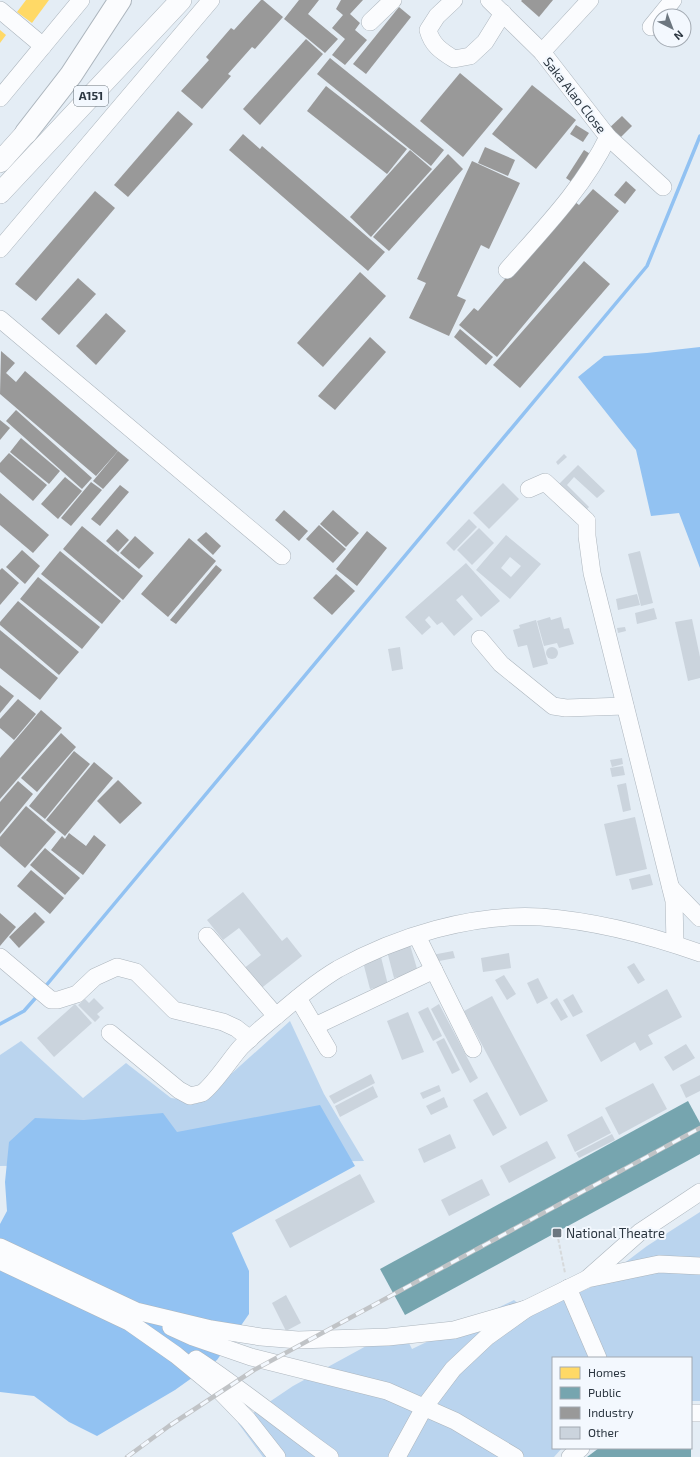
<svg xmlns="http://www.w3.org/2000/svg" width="700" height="1457" font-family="'Exo 2',sans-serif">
  <rect width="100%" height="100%" fill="#e4edf5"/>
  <g fill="#bad4ee">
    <path d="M290 1021 324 1094 364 1161 0 1166V1055L21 1041 83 1098 126 1063 171 1098 200 1102Z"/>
    <path d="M700 1212V1401H691V1358H553V1448H562L554 1457H263L238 1423 293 1386 401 1327 412 1349 514 1300 530 1314 594 1286 647 1246Z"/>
  </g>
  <g fill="#92c2f2">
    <path d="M700 347V568L679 513 651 516 636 450 578 377 604 356 647 353Z"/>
    <path d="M320 1105 355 1166 232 1233 249 1271V1314L217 1360 175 1390 97 1436 69 1422 34 1396 0 1392V1224L7 1211 5 1182 9 1142 35 1118 84 1120 163 1113 177 1132Z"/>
  </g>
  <g fill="#ffd966">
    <path d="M26 0H49L32 23 17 12Z"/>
    <path d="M0 30 6 35 0 43Z"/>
  </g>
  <g fill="#76a5af">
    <path d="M688 1101 700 1123V1154L405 1315 380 1269Z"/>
    <path d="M599 1448H691V1457H587Z"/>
  </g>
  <g fill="#999">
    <path d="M261 0H263L283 17 255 49 252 47 228 74 231 76 202 109 181 91 209 60 206 57 231 28 234 30Z"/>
    <path d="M299 0H319L308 14 338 39 325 53 284 19Z"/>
    <path d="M341 0H363L350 14 360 23 355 30 367 40 345 65 332 55 345 39 332 28 343 15 336 9Z"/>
    <path d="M522 0H553L539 17 521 1Z"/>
    <path d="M399 7 411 17 366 74 353 64Z"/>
    <path d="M306 39 323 54 260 125 243 109Z"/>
    <path d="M330 58 444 150 431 166 317 74Z"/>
    <path d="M460 73 503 109 463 157 420 121Z"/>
    <path d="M532 85 576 120 536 169 492 134Z"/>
    <path d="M326 86 407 149 387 174 307 111Z"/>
    <path d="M178 111 193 124 128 197 114 185Z"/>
    <path d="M622 116 632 126 618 140 607 130Z"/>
    <path d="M576 125 589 133 583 142 570 134Z"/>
    <path d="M243 134 260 149 262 146 385 252 368 271 229 150Z"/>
    <path d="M485 147 515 160 508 176 478 163Z"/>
    <path d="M410 150 432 169 371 237 350 217Z"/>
    <path d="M584 150 595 157 576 185 566 178Z"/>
    <path d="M448 154 463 169 389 251 373 237Z"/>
    <path d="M472 161 520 183 489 249 481 245 457 296 466 300 449 336 409 318 426 283 417 279Z"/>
    <path d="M626 181 636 190 625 204 614 195Z"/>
    <path d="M593 189 619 211 497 357 459 325 474 308 478 311 542 235 575 202 579 205Z"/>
    <path d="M95 191 115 208 36 301 15 284Z"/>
    <path d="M584 261 610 284 520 388 493 365Z"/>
    <path d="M360 272 386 296 323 367 297 343Z"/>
    <path d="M78 278 96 294 59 335 41 319Z"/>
    <path d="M106 313 126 331 96 365 76 346Z"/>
    <path d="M460 329 493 357 486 365 454 337Z"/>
    <path d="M370 337 386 352 335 410 318 396Z"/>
    <path d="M1 351 15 363 6 373 16 382 25 371 118 451 96 476 0 394Z"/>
    <path d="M16 410 92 478 82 489 6 421Z"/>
    <path d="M0 420 10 428 0 440Z"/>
    <path d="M21 438 60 471 49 484 10 452Z"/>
    <path d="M118 451 129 460 103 489 93 481Z"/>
    <path d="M9 453 47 485 33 501 0 472V463Z"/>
    <path d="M65 477 82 491 58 519 41 504Z"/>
    <path d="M91 482 102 490 71 526 61 518Z"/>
    <path d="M120 485 129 492 100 526 91 519Z"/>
    <path d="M0 493 49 535 33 553 0 525Z"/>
    <path d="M284 510 308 531 299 541 275 520Z"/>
    <path d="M333 510 359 533 346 547 320 524Z"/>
    <path d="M319 525 346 549 333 563 306 539Z"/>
    <path d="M82 526 143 576 123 600 63 549Z"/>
    <path d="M117 529 129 540 118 552 106 541Z"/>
    <path d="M367 531 387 548 357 586 336 569Z"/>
    <path d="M206 532 221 546 213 555 197 540Z"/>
    <path d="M135 536 154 553 139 569 120 553Z"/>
    <path d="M189 538 216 561 168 617 141 594Z"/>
    <path d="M22 550 40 566 25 584 6 567Z"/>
    <path d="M60 551 121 601 102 624 41 574Z"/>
    <path d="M216 565 222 570 176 624 170 620Z"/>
    <path d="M2 568 19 583 0 605V570Z"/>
    <path d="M336 574 355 591 332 615 313 598Z"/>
    <path d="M38 577 100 627 82 649 20 599Z"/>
    <path d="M18 601 79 652 59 675 0 625V622Z"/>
    <path d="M0 630 58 678 40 700 0 668Z"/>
    <path d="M0 685 14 696 0 713Z"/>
    <path d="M18 699 36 714 14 740 0 728V719Z"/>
    <path d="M41 710 62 728 0 799V758Z"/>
    <path d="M61 733 76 747 37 792 21 778Z"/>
    <path d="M74 751 90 764 45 819 29 806Z"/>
    <path d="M94 762 113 778 65 836 46 820Z"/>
    <path d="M118 780 142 803 120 824 97 801Z"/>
    <path d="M18 781 33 794 0 834V802Z"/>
    <path d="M26 806 56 832 25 868 0 846V837Z"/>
    <path d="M69 833 86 846 94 835 106 845 83 875 51 850 62 836 65 839Z"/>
    <path d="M45 848 80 878 65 895 30 865Z"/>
    <path d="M31 870 64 898 50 914 17 886Z"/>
    <path d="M35 912 45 922 19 948 9 937Z"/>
    <path d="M0 913 16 927 0 946Z"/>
  </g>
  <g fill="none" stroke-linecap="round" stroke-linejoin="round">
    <g stroke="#92c2f2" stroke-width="3.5">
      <path d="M44 988 647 266 700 136"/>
      <path d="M0 1024 24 1011 39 994"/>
    </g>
  </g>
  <g fill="#cbd4dd" fill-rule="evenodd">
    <path d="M564 454 567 457 558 465 556 462Z"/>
    <path d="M578 465 605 491 597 498 574 477 567 485 589 507 583 513 556 487Z"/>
    <path d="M503 483 519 499 489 529 473 513Z"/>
    <path d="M469 519 477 527 454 551 446 543Z"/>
    <path d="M479 528 494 543 472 565 457 550Z"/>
    <path d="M506 535 541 564 510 599 476 570ZM510 557 521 566 511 577 501 568Z"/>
    <path d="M640 551 653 603 641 606 628 554Z"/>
    <path d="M466 563 500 601 481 617 462 595 456 600 473 619 454 636 442 622 437 625 429 616 425 620 431 627 422 635 405 617Z"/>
    <path d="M637 594 640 605 618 610 616 599Z"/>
    <path d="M654 608 657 619 637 624 635 613Z"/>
    <path d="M550 617 551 620 561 617 564 629 569 628 574 644 559 648 557 643 544 646 537 621Z"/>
    <path d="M692 619 700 657V678L688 681 675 622Z"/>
    <path d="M536 620 548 664 533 668 527 645 518 647 513 630 520 628 519 625Z"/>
    <path d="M625 627 626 631 618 633 617 628Z"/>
    <circle cx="552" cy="653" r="6"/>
    <path d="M400 647 403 669 392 671 388 649Z"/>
    <path d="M622 758 623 764 612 767 610 760Z"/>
    <path d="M623 766 625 775 612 777 610 768Z"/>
    <path d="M626 783 631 810 623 812 617 785Z"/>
    <path d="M635 817 647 869 616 876 604 824Z"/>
    <path d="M650 874 653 885 632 890 629 879Z"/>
    <path d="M243 892 282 941 287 937 302 956 259 990 243 969 261 955 239 928 223 940 207 920Z"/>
    <path d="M410 945 418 972 394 978 387 951Z"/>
    <path d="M453 951 455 958 434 962 432 955Z"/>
    <path d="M509 953 511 968 483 972 481 958Z"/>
    <path d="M381 957 388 985 370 989 363 962Z"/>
    <path d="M634 963 645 980 638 984 627 967Z"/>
    <path d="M504 975 516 994 507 1000 495 980Z"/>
    <path d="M538 978 548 998 537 1004 527 983Z"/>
    <path d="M667 989 682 1017 648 1035 653 1044 647 1047 640 1051 635 1042 601 1062 586 1035Z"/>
    <path d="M573 994 583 1012 573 1017 563 1000Z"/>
    <path d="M492 996 548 1101 520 1116 464 1011Z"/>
    <path d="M94 998 104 1008 97 1014 100 1017 95 1022 78 1005 85 999 89 1003Z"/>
    <path d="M557 998 568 1017 561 1021 550 1003Z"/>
    <path d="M75 1004 92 1023 54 1057 37 1038Z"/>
    <path d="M439 1004 478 1078 470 1083 431 1009Z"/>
    <path d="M428 1007 442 1036 433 1041 418 1012Z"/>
    <path d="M408 1012 424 1052 402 1060 387 1021Z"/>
    <path d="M444 1038 460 1070 452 1074 436 1042Z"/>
    <path d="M686 1044 695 1058 673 1071 664 1057Z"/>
    <path d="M371 1074 375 1083 334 1104 329 1096Z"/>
    <path d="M700 1075V1091L686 1098 680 1085Z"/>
    <path d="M653 1083 667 1109 619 1135 605 1108Z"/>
    <path d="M439 1085 441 1091 423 1099 420 1093Z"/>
    <path d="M373 1086 378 1097 340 1117 335 1106Z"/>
    <path d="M487 1092 507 1128 493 1136 473 1100Z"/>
    <path d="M444 1097 448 1107 431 1115 426 1106Z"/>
    <path d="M602 1116 611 1133 575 1152 567 1135Z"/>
    <path d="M450 1134 456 1148 424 1163 418 1149Z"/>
    <path d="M612 1134 615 1140 579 1158 576 1153Z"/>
    <path d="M547 1141 556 1158 509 1183 500 1166Z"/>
    <path d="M360 1174 375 1202 290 1248 275 1220Z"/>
    <path d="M482 1179 490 1195 449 1216 441 1200Z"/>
    <path d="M286 1295 301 1323 286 1331 272 1303Z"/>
  </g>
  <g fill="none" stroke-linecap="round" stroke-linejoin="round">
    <defs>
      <g id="minor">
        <path d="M454 0 437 16 428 30C432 45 441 51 454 59L470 56 485 42 503 13"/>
        <path d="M489 0 542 52 608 137 663 187"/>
        <path d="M0 10 43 46"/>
        <path d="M370 22 393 0"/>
        <path d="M651 27 673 0"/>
        <path d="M542 52 590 0"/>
        <path d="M0 98 81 0"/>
        <path d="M0 249 211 0"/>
        <path d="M507 270C544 228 584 187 608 137"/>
        <path d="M0 319 282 556"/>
        <path d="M529 489 545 482 587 521V536L592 573 674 901 675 944"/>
        <path d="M480 639 501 664 553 706 566 708 625 706"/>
        <path d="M671 888 700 918"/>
        <path d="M207 936 276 1016"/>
        <path d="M417 936 473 1049"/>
        <path d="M0 957 51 1000H58L77 994 95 977 117 967 136 972 174 1010 223 1022 236 1028 250 1039"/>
        <path d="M298 998 328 1049"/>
        <path d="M315 1026 434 970"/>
        <path d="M110 1033 179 1090 190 1096C194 1095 199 1094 202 1093 213 1086 231 1058 241 1047 252 1036 264 1026 275 1017 295 1000 316 982 338 969 397 936 473 913 541 917 595 921 649 935 700 953"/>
        <path d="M0 1247 136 1311 211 1329 261 1337 298 1340 388 1337 454 1330 526 1309"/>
        <path d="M0 1261 129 1322 176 1355 221 1392 248 1420 277 1457"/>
        <path d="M588 1278 640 1232 700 1192"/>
        <path d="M568 1288 598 1358"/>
        <path d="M171 1327 193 1337 251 1357 387 1391 455 1421 515 1457"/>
        <path d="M196 1359C242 1389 285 1425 330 1457"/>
        <path d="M691 1413H700"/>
        <path d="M397 1457 425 1406 453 1369 487 1337 526 1309 587 1279 659 1264 700 1266"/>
        <path d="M570 1457 581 1448"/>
      </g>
      <g id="major">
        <path d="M0 162 26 133"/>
        <path d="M0 193 181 0"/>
      </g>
      <path id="highway" d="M26 133 71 75 120 0"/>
    </defs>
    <use href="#minor" stroke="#acb5bd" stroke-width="18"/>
    <use href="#major" stroke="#acb5bd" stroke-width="22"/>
    <use href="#highway" stroke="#acb5bd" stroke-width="24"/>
    <path stroke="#d6d9db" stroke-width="2" stroke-dasharray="4 2" stroke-linecap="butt" d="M557 1233 565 1273"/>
    <use href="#minor" stroke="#fbfcfe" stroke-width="17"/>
    <use href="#major" stroke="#fbfcfe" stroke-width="21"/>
    <use href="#highway" stroke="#fbfcfe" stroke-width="22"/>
    <defs>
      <path id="rail" d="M127 1457 169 1426 254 1370 700 1128"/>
    </defs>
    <use href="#rail" stroke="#c0c3c6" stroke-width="4.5"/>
    <use href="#rail" stroke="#f3f8fe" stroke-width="3" stroke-dasharray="9" stroke-linecap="butt"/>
  </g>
  <rect fill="#6c767f" stroke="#f3f8fe" stroke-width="1.5" x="552" y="1228" width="10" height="10" rx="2"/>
  <g text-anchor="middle" stroke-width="4" stroke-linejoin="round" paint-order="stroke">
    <rect fill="#f3f8fe" stroke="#677079" stroke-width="1" x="74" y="86" width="34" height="20" rx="3"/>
    <g font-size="12" font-weight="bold" fill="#2b3640">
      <text x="91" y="100">A151</text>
    </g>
    <g font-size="13" fill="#2b3640" stroke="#f3f8fe">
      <text transform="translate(575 95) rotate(52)" y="5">Saka Alao Close</text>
    </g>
    <g font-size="13" fill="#2b3640" stroke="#f3f8fe" text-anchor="start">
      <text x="566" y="1238">National Theatre</text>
    </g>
  </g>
  <rect x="552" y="1357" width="140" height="92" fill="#f3f8fe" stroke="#a3aab2"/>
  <rect x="560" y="1367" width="20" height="12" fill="#ffd966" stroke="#a3aab2"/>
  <text x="588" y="1377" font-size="12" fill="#2b3640">Homes</text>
  <rect x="560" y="1387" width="20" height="12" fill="#76a5af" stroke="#a3aab2"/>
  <text x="588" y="1397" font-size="12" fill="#2b3640">Public</text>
  <rect x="560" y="1407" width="20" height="12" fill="#999999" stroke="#a3aab2"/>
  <text x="588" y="1417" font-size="12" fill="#2b3640">Industry</text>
  <rect x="560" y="1427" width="20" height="12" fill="#cbd4dd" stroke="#a3aab2"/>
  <text x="588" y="1437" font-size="12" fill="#2b3640">Other</text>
  <g transform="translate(672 28) rotate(138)"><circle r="19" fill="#f3f8fe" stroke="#a3aab2"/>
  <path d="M0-3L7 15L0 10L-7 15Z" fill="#6c767f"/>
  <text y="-6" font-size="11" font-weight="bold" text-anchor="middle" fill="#2b3640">N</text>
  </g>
</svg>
